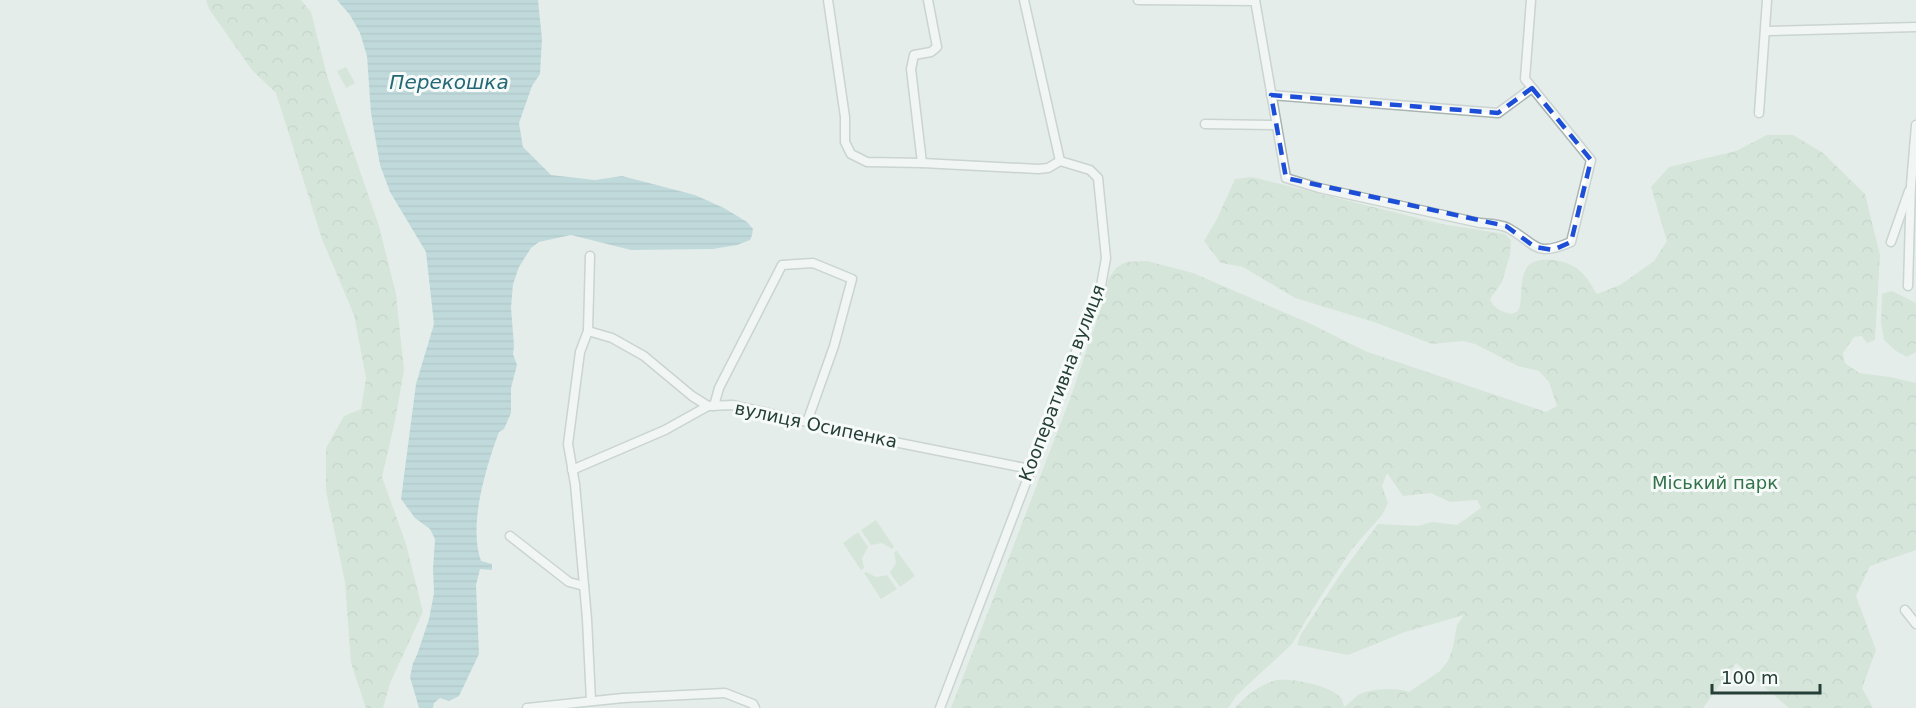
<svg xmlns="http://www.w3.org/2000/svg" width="1916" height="708" font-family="'DejaVu Sans',sans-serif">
  <defs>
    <pattern id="forest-crowns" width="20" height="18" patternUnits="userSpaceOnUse" patternTransform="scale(1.5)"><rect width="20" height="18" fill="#c0dcc8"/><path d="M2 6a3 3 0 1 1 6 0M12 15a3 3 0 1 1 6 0" fill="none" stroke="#a5beac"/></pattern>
    <pattern id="water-rules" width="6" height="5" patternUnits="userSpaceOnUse" patternTransform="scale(1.5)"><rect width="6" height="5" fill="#92c4cd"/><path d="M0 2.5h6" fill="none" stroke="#77a1a7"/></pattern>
  </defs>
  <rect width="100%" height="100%" fill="#e5edea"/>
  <g fill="#c0dcc8">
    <path d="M346 67 355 83 346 88 337 71Z"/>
    <path d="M876 520 894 547 892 549 882 543 871 545 861 530Z"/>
    <path d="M858 532 868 547 862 558 864 568 861 570 843 543Z"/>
    <path d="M897 551 915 576 900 587 890 573 896 563 894 552Z"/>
    <path d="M866 572 876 577 887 575 897 589 881 599 864 573Z"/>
  </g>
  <g fill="url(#forest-crowns)">
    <path d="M206 0H301L311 12 327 76 379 226 396 294 404 370 395 421 382 477 406 544 423 612 390 683 383 708H366L351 663 345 582 326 491V448L344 416 361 409 366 378 354 315 322 239 276 93 252 70 209 9Z"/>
    <path d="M1767 135H1793L1823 153 1865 194 1880 255 1875 340 1867 343 1862 336 1854 337 1843 353 1845 363 1859 373 1890 377 1916 383V550L1870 566 1856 596 1876 650 1862 688 1873 708H1789L1736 663 1703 708H1235C1244 697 1260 685 1273 681 1287 676 1333 686 1341 698 1343 701 1343 704 1344 707 1350 703 1354 697 1360 694 1373 689 1396 687 1409 692L1440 671 1448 661 1453 647 1457 625 1464 615 1405 632 1348 655 1297 645 1301 634 1342 572 1378 524 1418 526 1432 522 1457 525 1481 508 1477 500 1450 502 1431 493 1403 496 1387 473 1382 486 1388 503 1382 515 1352 549 1312 610 1292 644 1236 696 1228 708H951L1070 399 1101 308 1109 278 1116 268 1126 262 1147 261 1193 273 1309 323 1365 351 1546 412 1557 406 1549 382 1539 371 1518 366 1475 344 1463 341 1432 344 1374 322 1295 298 1243 267 1221 263 1204 241 1217 219 1235 179 1252 177 1442 224 1505 234 1511 240 1510 255 1502 282 1490 299C1494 309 1502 312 1512 314L1518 311 1520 306C1522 295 1520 279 1526 269 1535 253 1569 260 1580 271 1587 277 1592 286 1597 294L1620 285 1654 261 1667 241 1651 187 1669 167 1736 151Z"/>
    <path d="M1892 291 1916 303V352L1907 357 1896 351 1884 340 1881 323 1882 294Z"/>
  </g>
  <path fill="url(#water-rules)" d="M337 0H538L542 39 540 74 532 86 519 123 523 147 551 175 595 180 622 176 695 195 724 208 747 222 753 229 752 235 750 240 737 245 713 249 631 250 571 235 539 242 531 248 519 267 513 284 511 308 514 345 513 354 517 365 511 388V413L504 429 499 432C486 467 468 525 481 561L492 564V570L480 569 476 585 479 654 459 696 449 701 440 698 434 703 433 708H419L410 677 413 663 417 655 429 619 434 593 433 569 435 539 430 529 415 518 401 499 416 384 434 324 426 252 390 192 380 165 371 113 367 56 360 33 350 15Z"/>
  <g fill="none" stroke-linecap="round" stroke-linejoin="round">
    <defs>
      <g id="minor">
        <path d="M828 0 845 117V142L851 154 867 162 922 163 1038 169 1048 168 1060 161"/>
        <path d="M1024 0 1060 161"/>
        <path d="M1138 0 1255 1"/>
        <path d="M1255 0 1286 178 1319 188 1480 223C1489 224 1500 224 1508 228 1537 244 1534 258 1571 242L1591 160 1525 79 1531 0"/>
        <path d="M1767 31 1916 27"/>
        <path d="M1271 95 1498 113 1532 88"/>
        <path d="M1759 113 1767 0"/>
        <path d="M1205 124 1276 125"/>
        <path d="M922 163 911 69 914 55 931 52 937 47 928 0"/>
        <path d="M1891 242 1909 191"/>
        <path d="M590 256 588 331 580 352 568 444 575 484 587 619 591 701"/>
        <path d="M1908 286 1911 185 1916 125"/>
        <path d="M588 331 612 338 644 356 692 396 708 406 733 405 807 422 824 428 1030 469"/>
        <path d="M714 406 719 388 782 265 813 263 852 279 834 346 807 422"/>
        <path d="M572 470 665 430 708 406"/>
        <path d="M510 536 569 582 584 586"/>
        <path d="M1905 610 1916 624"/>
        <path d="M527 708 623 698 725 693 753 704 755 708"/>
        <path d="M940 708 1101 286 1106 258 1098 178 1090 170 1060 161"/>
      </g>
    </defs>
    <use href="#minor" stroke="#a8b5b1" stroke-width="11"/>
    <use href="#minor" stroke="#fff" stroke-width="8"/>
  </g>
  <path d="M0 0H1916V708H0ZM1532 88 1591 160 1571 242 1553 250 1535 247 1506 226 1286 178 1271 95 1498 113Z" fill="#e5edea" fill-opacity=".55" fill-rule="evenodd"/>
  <path fill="none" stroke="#1d4ed8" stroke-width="4.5" stroke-dasharray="12 8" stroke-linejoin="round" d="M1532 88 1591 160 1571 242 1553 250 1535 247 1506 226 1286 178 1271 95 1498 113Z"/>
  <g text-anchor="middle" stroke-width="6" stroke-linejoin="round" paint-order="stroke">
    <g font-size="18" fill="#253e37" stroke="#f6faf8">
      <text transform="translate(1062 383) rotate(-69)" y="6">Кооперативна вулиця</text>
      <text transform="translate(816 425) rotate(12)" y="6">вулиця Осипенка</text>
    </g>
    <g font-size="18" fill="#32724b" stroke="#f6faf8">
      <text x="1715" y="489">Міський парк</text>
    </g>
    <g font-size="20" font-style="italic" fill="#246876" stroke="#f6faf8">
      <text x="449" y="89">Перекошка</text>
    </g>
  </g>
  <path d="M1712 684v9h108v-9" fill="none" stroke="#253e37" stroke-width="3"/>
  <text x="1721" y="684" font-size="18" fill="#253e37" stroke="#f6faf8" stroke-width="4.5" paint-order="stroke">100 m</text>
</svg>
